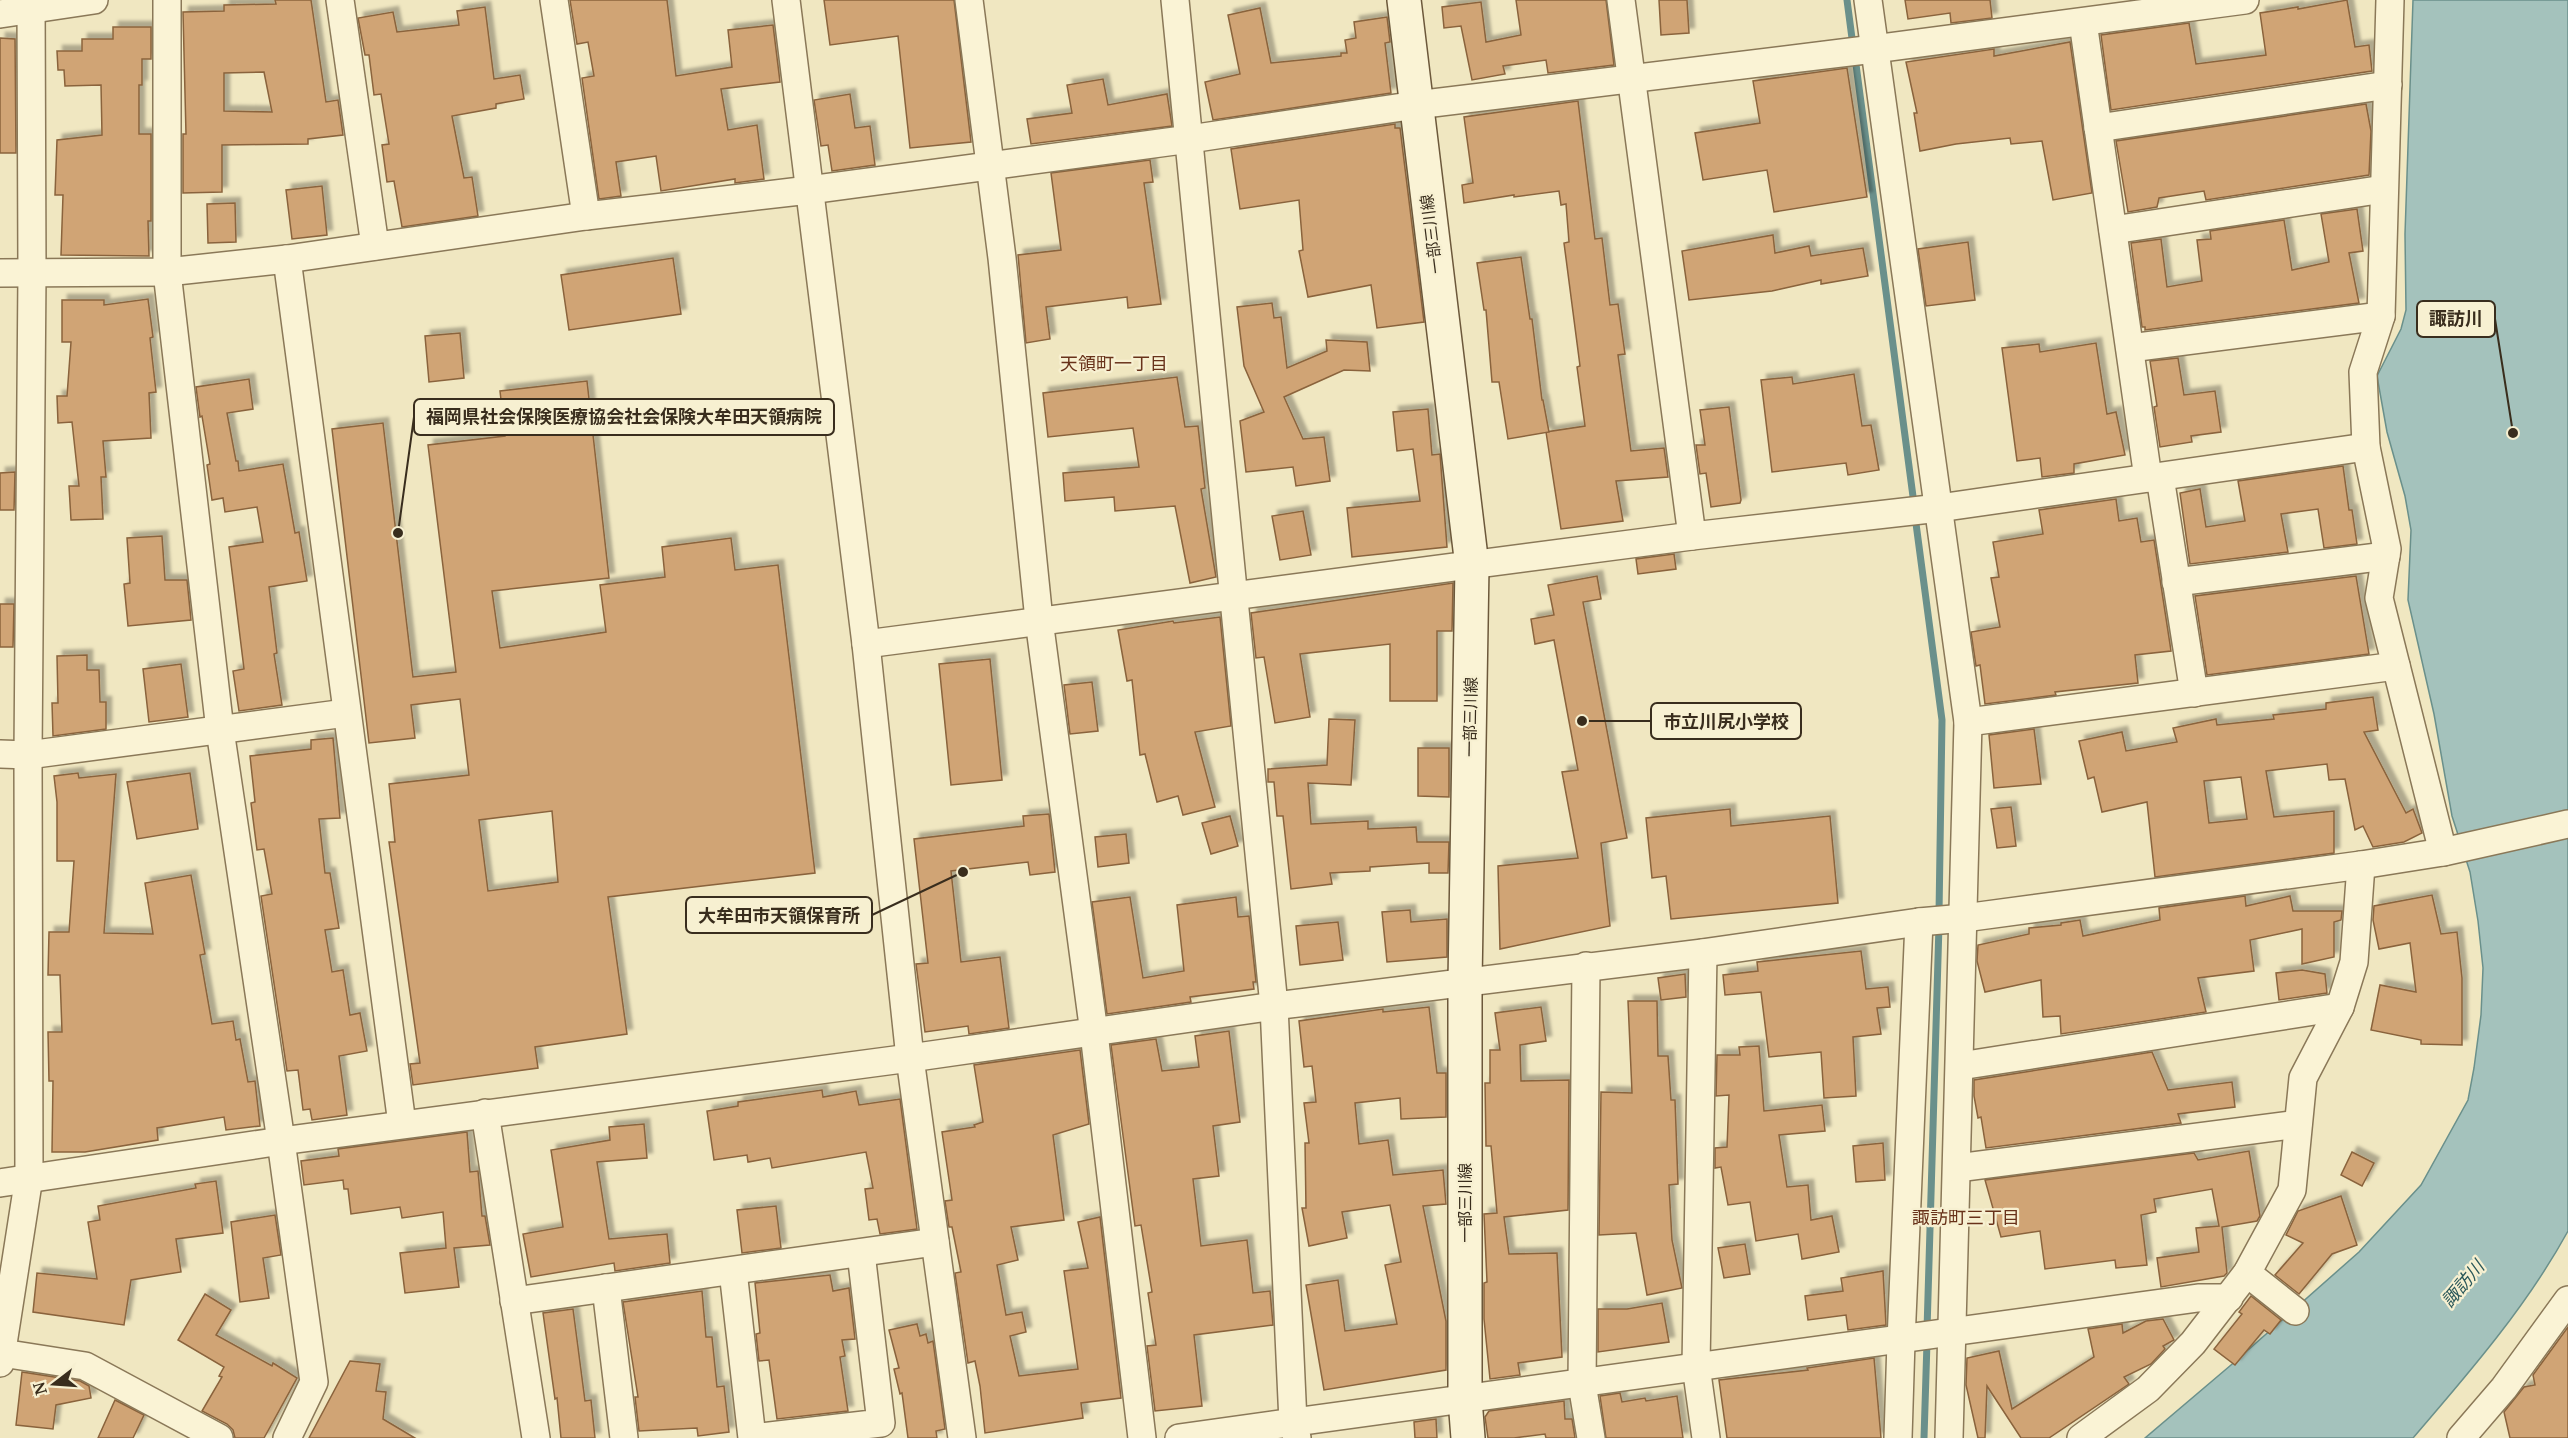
<svg xmlns="http://www.w3.org/2000/svg" width="2568" height="1438" font-family="'Noto Serif','Noto Sans JP',serif">
  <defs>
    <filter id="shadow"><feDropShadow dx="5.5" dy="-5.5" stdDeviation="1.5" flood-color="#0004"/></filter>
  </defs>
  <rect width="100%" height="100%" fill="#f0e7c1"/>
  <path fill="#a4c2bc" stroke="#6a908b" stroke-width="1.5" d="M2413 0H2568V1231C2527 1306 2469 1373 2413 1438H2145L2231 1365 2359 1252 2421 1185 2468 1100 2474 1068 2481 1015 2483 968 2478 921 2470 872 2452 816 2434 714 2408 600 2411 530 2405 496 2387 432 2377 376 2401 329 2406 310 2405 234Z"/>
  <g fill="none" stroke-linecap="round" stroke-linejoin="round">
    <g stroke="#6a908b" stroke-width="7">
      <path d="M1847 0 1853 46"/>
      <path d="M1855 57 1914 504"/>
      <path d="M1915 516 1942 720 1939 914"/>
      <path d="M1927 1330 1939 925"/>
      <path d="M1924 1438 1927 1342"/>
    </g>
  </g>
  <g fill="#d0a475" stroke="#8a633c" stroke-width="1.5" fill-rule="evenodd" filter="url(#shadow)">
    <path d="M275 0H311L326 102 338 100 343 135 308 139V144L222 145V192L183 193V134H186L183 12 224 11V5L276 4ZM264 72 272 112 224 111V73Z"/>
    <path d="M570 0H667L676 76 732 67 728 30 773 25 780 82 721 89 728 130 757 125 764 179 735 183V179L661 191 656 156 616 162 621 196 599 199 582 78 594 76 588 42 577 44Z"/>
    <path d="M824 0H954L971 142 910 148 898 36 830 45Z"/>
    <path d="M1516 0H1606L1614 65 1548 73 1546 60 1503 66 1505 74 1472 80 1461 26 1444 28 1442 7 1481 2 1486 42 1521 35Z"/>
    <path d="M1659 0H1687L1689 33 1661 35Z"/>
    <path d="M1905 0H1990L1992 18 1951 23 1950 13 1908 19Z"/>
    <path d="M2347 0 2355 47 2369 45 2372 71 2111 110 2101 35 2189 23 2196 64 2266 55 2260 13 2298 7V9Z"/>
    <path d="M485 7 494 79 520 75 524 99 496 104V108L452 116 464 178 472 177 478 216 402 227 394 181 387 182 382 145 389 144 381 94 374 95 369 55H365L358 18 393 12 397 32 459 25 457 11Z"/>
    <path d="M1260 8 1271 63 1341 56V53H1347L1345 40 1356 38 1354 22 1387 17 1390 42 1385 43 1391 93 1213 120 1205 82 1240 74 1228 15Z"/>
    <path d="M113 27H151V59H142V85H139V134H151V221H148L149 256 61 255 63 195H55L57 140 102 135 101 85 65 86 64 70H58L57 51H82V39H113Z"/>
    <path d="M0 38 15 39 16 153H0Z"/>
    <path d="M2070 42 2092 193 2053 200 2042 141 2011 144 2010 138 1956 144 1920 151 1914 113H1917L1906 62 1994 49V56Z"/>
    <path d="M1847 68 1867 197 1774 212 1767 170 1703 180 1695 133 1760 123 1753 81Z"/>
    <path d="M1103 79 1108 105 1167 94 1172 126 1031 144 1027 119 1072 113 1067 85Z"/>
    <path d="M850 94 855 128 870 126 875 165 832 171 828 145 821 146 814 100Z"/>
    <path d="M1578 101 1595 239 1602 238 1610 305 1618 304 1625 354 1618 355 1631 451 1664 448 1668 477 1616 481 1623 521 1561 529 1546 432 1585 426 1577 367 1580 366 1564 243 1569 242 1566 204 1561 205 1559 191 1514 197V195L1464 203 1462 185 1473 183 1464 117Z"/>
    <path d="M2366 104 2371 131 2369 175 2206 200 2204 191 2159 198 2157 207 2128 212 2116 141Z"/>
    <path d="M1395 124V128H1400L1424 322 1377 328 1371 285 1308 297 1299 251 1303 250 1299 200 1240 209 1231 149Z"/>
    <path d="M1150 160 1153 182 1144 183 1161 304 1128 308 1127 297 1046 307 1050 339 1026 343 1018 255 1061 250 1051 173Z"/>
    <path d="M322 186 327 235 292 239 286 190Z"/>
    <path d="M235 203 236 242 208 243 207 204Z"/>
    <path d="M2357 209 2363 251 2349 253 2359 303 2145 330V327H2142L2131 243 2161 239 2167 287 2202 281 2197 240 2211 239 2210 231 2284 220 2292 270 2329 262 2321 214Z"/>
    <path d="M1773 235 1775 253 1809 246 1811 256 1863 248 1868 276 1821 284V280L1772 291 1689 300 1682 251Z"/>
    <path d="M1968 242 1975 300 1926 306 1918 249Z"/>
    <path d="M1521 257 1530 319H1532L1542 400H1543L1549 432 1508 439 1499 382H1492L1486 310H1484L1477 263Z"/>
    <path d="M673 258 681 314 569 330 561 275Z"/>
    <path d="M148 299 153 337 150 338 156 392 149 393 151 438 103 441 106 477H101L103 519 71 520 69 486H79L72 422 58 423 57 396H67L71 342H62V300H104V305Z"/>
    <path d="M1272 303 1274 318 1281 317 1287 368 1327 351 1326 340 1367 342 1370 371 1344 370 1284 397 1303 439 1324 437 1330 481 1296 486 1293 467 1246 472 1240 421 1264 412 1244 366 1237 307Z"/>
    <path d="M460 333 464 378 429 382 425 336Z"/>
    <path d="M2096 343 2107 414 2116 412 2125 455 2074 464V473L2042 477 2040 458 2017 461 2002 348 2039 344 2040 352Z"/>
    <path d="M2178 358 2184 395 2215 391 2221 432 2191 436 2192 442 2160 447 2154 407 2157 406 2150 361Z"/>
    <path d="M1854 374 1862 426 1871 425 1879 470 1848 475 1846 463 1772 472 1761 380 1792 377 1793 384Z"/>
    <path d="M1177 377 1185 427 1198 426 1205 488 1201 489 1216 577 1190 583 1175 506 1115 511 1114 497 1065 501 1063 473 1139 467 1133 428 1048 437 1043 393Z"/>
    <path d="M249 379 253 409 227 413 236 461H238L239 471 283 464 295 533 299 532 307 581 269 587 277 653 274 654 282 705 239 711 233 671 244 669 229 547 263 542 257 507 225 512 223 498 212 500 207 465 210 464 202 416 200 417 196 387Z"/>
    <path d="M587 381 609 578 492 591 500 648 606 632 600 585 665 577 662 547 731 538 735 570 778 565 815 873 608 897 627 1034 535 1047 538 1068 413 1085 410 1064 420 1063 389 842H395L389 784 469 775 460 699 411 705 415 738 369 743 332 429 383 423 413 677 456 672 428 445 505 436 500 391ZM552 811 558 882 488 891 479 820Z"/>
    <path d="M1729 407 1741 500 1740 503 1711 507 1706 473 1700 474 1696 445H1705L1700 410Z"/>
    <path d="M1428 409 1432 455 1440 454 1447 547 1352 557 1347 508 1420 501 1413 449 1397 451 1393 412Z"/>
    <path d="M2343 466 2349 510H2352L2357 544 2324 548 2318 509 2281 514 2288 552 2190 564 2180 493 2200 489 2206 527 2245 521 2238 481Z"/>
    <path d="M15 472 14 510H0V473Z"/>
    <path d="M2116 499 2119 521 2137 518 2141 542 2154 540 2171 651 2135 655 2138 683 2055 692 2056 695 1985 704 1980 665 1976 666 1971 632 2000 627 1991 578 1999 577 1993 542 2043 534 2039 510Z"/>
    <path d="M1303 511 1311 555 1280 560 1272 516Z"/>
    <path d="M162 536 165 580H187L191 620 128 626 124 584 130 583 127 538Z"/>
    <path d="M1674 554 1676 569 1638 574 1636 559Z"/>
    <path d="M1597 576 1601 599 1583 602 1627 838 1601 843 1610 926 1500 949 1498 866 1578 858 1562 772 1578 770 1554 640 1535 644 1531 619 1554 615 1548 585Z"/>
    <path d="M2356 576 2369 654 2207 675 2195 596Z"/>
    <path d="M1453 583 1452 631H1437V701H1390V644L1300 654 1310 717 1275 723 1264 657 1256 658 1251 613Z"/>
    <path d="M0 604H14L13 647H0Z"/>
    <path d="M1220 617 1231 726 1195 732 1215 807 1183 815 1178 796 1157 802 1145 754 1140 755 1132 680 1127 681 1118 630 1173 621 1174 623Z"/>
    <path d="M87 655V670H99L100 702H106V729L53 736 52 703H58L57 656Z"/>
    <path d="M990 659 1002 780 951 785 939 664Z"/>
    <path d="M181 664 188 717 149 722 143 669Z"/>
    <path d="M1092 682 1098 731 1070 734 1064 685Z"/>
    <path d="M2373 697 2378 730 2364 732 2406 813 2413 809 2422 833 2404 842 2373 847 2363 826 2355 830 2345 779 2329 780 2327 764 2266 771 2274 817 2334 811V853L2155 877 2147 802 2102 812 2094 777 2088 779 2079 741 2122 732 2126 751 2177 742 2173 728 2216 719 2217 725 2274 719 2273 715 2326 709V703ZM2241 777 2247 819 2209 823 2204 781Z"/>
    <path d="M1329 719 1355 720 1351 785 1308 783 1311 824 1368 821V829L1416 827 1417 842H1449L1448 873H1429V863L1370 867V871L1330 873 1332 884 1291 889 1283 816H1277L1274 782H1268V769L1327 765Z"/>
    <path d="M2034 729 2041 784 1994 788 1989 735Z"/>
    <path d="M333 738 340 818 319 819 325 873H330L339 928 325 930 332 972 343 970 350 1015 360 1013 367 1051 339 1056 347 1115 312 1120 310 1109 303 1110 298 1070 287 1071 261 896 272 894 264 849 257 850 251 803 255 802 250 756 311 749V740Z"/>
    <path d="M1418 748H1449V797L1418 796Z"/>
    <path d="M78 773 79 778 116 774 104 933 153 934 145 883 191 875 205 954 200 955 212 1024 233 1021 236 1040 240 1039 248 1082 255 1081 260 1126 226 1130 224 1117 157 1128 158 1140 85 1152H52L53 1081H49L48 1032H62L60 975H48L49 932H69L74 861H57V802L54 776Z"/>
    <path d="M190 773 198 829 137 839 127 782Z"/>
    <path d="M2011 807 2016 846 1997 848 1991 809Z"/>
    <path d="M1730 809 1731 826 1830 816 1838 903 1671 919 1666 876 1652 878 1646 818Z"/>
    <path d="M1049 814 1055 872 1030 875 1028 862 951 871 961 962 1000 957 1009 1028 969 1034 968 1026 925 1032 916 964 928 963 914 839 1024 826 1023 816Z"/>
    <path d="M1230 816 1238 846 1211 854 1202 823Z"/>
    <path d="M1126 834 1129 863 1098 867 1095 837Z"/>
    <path d="M2432 895 2441 934 2457 932 2462 978V1045L2421 1044V1040L2371 1030 2380 985 2416 992 2410 943 2379 949 2373 920 2374 906Z"/>
    <path d="M2245 896 2246 906 2290 896 2293 911H2342L2341 920 2334 922V957L2302 964V929L2250 940 2254 971 2198 978 2206 1012 2061 1034 2060 1016 2043 1017 2041 980 1985 992 1977 961 1978 945 2029 934V928L2061 925V923L2080 920 2083 936 2160 920 2159 908Z"/>
    <path d="M1130 897 1143 978 1184 971 1177 905 1236 897 1238 917 1249 916 1256 982H1253L1254 989 1190 997 1191 1002 1107 1014 1092 902Z"/>
    <path d="M1410 910 1411 922 1447 919V957L1387 962 1382 912Z"/>
    <path d="M1338 922 1343 960 1300 965 1296 926Z"/>
    <path d="M1861 951 1866 989 1888 987 1890 1007 1877 1008 1881 1034 1853 1037 1856 1096 1824 1098 1821 1052 1769 1057 1761 992 1725 995 1723 975 1758 971 1757 962Z"/>
    <path d="M2302 970 2325 974 2327 993 2279 1000 2276 973Z"/>
    <path d="M1685 974 1686 997 1661 1000 1658 978Z"/>
    <path d="M1628 1001H1657L1658 1056H1668L1671 1100H1675L1678 1184 1669 1185 1672 1240 1682 1288 1647 1295 1636 1233 1599 1235 1601 1092 1632 1093Z"/>
    <path d="M1429 1007 1437 1073H1446V1117L1401 1119 1400 1098 1355 1103 1359 1144 1388 1140 1393 1175 1443 1170 1446 1204 1423 1206 1446 1321V1370L1324 1390 1306 1285 1338 1280 1345 1331 1397 1324 1385 1265 1401 1262 1390 1205 1342 1212 1347 1238 1309 1246 1302 1208H1306L1305 1143H1309L1304 1103 1316 1102 1312 1066 1304 1067 1299 1021 1383 1009V1012Z"/>
    <path d="M1541 1007 1546 1041 1520 1045 1521 1081 1569 1080 1568 1210 1504 1217 1509 1254 1557 1253 1562 1357 1518 1363 1520 1375 1490 1379 1484 1319V1283L1487 1282 1484 1214 1497 1213 1491 1146H1486L1485 1083H1490V1050H1500L1495 1013Z"/>
    <path d="M1229 1031 1240 1122 1213 1126 1219 1176 1193 1179 1201 1246 1247 1240 1253 1293 1270 1291 1273 1325 1194 1335 1202 1406 1155 1411 1147 1346 1156 1345 1148 1293 1152 1292 1141 1225 1135 1226 1111 1045 1156 1039 1162 1071 1199 1067 1195 1036Z"/>
    <path d="M1759 1046 1764 1111 1822 1105 1825 1131 1779 1135 1787 1187 1808 1185 1811 1220 1832 1216 1839 1252 1802 1259 1798 1234 1756 1241 1750 1202 1728 1205 1721 1167 1715 1168V1148L1727 1147 1729 1095 1716 1096 1717 1055H1740L1739 1047Z"/>
    <path d="M1080 1050 1089 1124 1053 1135 1064 1220 1011 1227 1018 1260 997 1265 1006 1315 1022 1312 1026 1332 1010 1336 1019 1376 1078 1369 1064 1271 1088 1268 1078 1222 1100 1217 1121 1398 1081 1403 1083 1418 985 1433 980 1386 975 1361 968 1363 955 1273 961 1272 952 1227H949L945 1201 952 1200 942 1132 975 1127 974 1125 983 1122 974 1065Z"/>
    <path d="M2152 1052 2168 1090 2232 1082 2235 1107 2178 1114 2181 1123 1986 1148 1981 1117 1978 1118 1974 1096V1080Z"/>
    <path d="M822 1090 823 1097 856 1091 859 1105 900 1099 917 1229 880 1234 877 1219 869 1220 865 1189 873 1188 866 1152 772 1168 770 1158 748 1162 747 1155 714 1160 707 1111 738 1106V1102Z"/>
    <path d="M644 1124 647 1158 597 1162 609 1239 667 1234 670 1263 615 1271 614 1263 531 1277 523 1234 563 1227 551 1150 610 1140 609 1127Z"/>
    <path d="M467 1132 470 1172 478 1171 482 1216H485L490 1245 454 1248 459 1287 405 1293 400 1253 446 1248 443 1212 402 1218 400 1207 351 1214 348 1189H344L343 1180 304 1185 301 1161 339 1156 338 1149Z"/>
    <path d="M1883 1143 1885 1180 1856 1182 1853 1146Z"/>
    <path d="M2249 1151 2260 1216 2257 1221 2222 1227 2227 1273 2224 1276 2161 1287 2157 1258 2199 1252 2196 1228 2219 1226 2212 1189 2154 1199 2156 1212 2141 1215 2147 1265 2116 1268 2115 1260 2045 1269 2040 1231 2001 1237 1985 1180 2194 1153 2198 1160Z"/>
    <path d="M2352 1152 2374 1163 2362 1186 2341 1175Z"/>
    <path d="M216 1181 223 1233 176 1239 181 1272 131 1280 124 1325 33 1312 37 1273 97 1279 88 1222 100 1220 98 1206 196 1188 195 1184Z"/>
    <path d="M2341 1196 2357 1245 2332 1254 2299 1294 2275 1275 2303 1243 2286 1235 2298 1211Z"/>
    <path d="M776 1206 781 1248 742 1253 737 1210Z"/>
    <path d="M275 1215 281 1255 263 1258 269 1298 240 1302 231 1222Z"/>
    <path d="M1745 1244 1750 1274 1724 1278 1718 1248Z"/>
    <path d="M1883 1271 1886 1325 1848 1330 1846 1315 1808 1320 1805 1296 1843 1291 1841 1278Z"/>
    <path d="M830 1275 833 1291 849 1288 855 1339 842 1340 845 1356 840 1357 848 1411 777 1419 769 1360 759 1361 756 1334 760 1333 755 1283Z"/>
    <path d="M702 1291 706 1337H712L717 1387 724 1386 729 1432 698 1436 697 1428 639 1431 635 1397H638L623 1302Z"/>
    <path d="M205 1294 231 1310 216 1335 272 1366 273 1363 297 1378 264 1438H235L233 1430 227 1424 202 1411 222 1377 219 1376 224 1367 178 1340Z"/>
    <path d="M2251 1296 2281 1320 2270 1334 2264 1330 2235 1365 2214 1349 2242 1314 2239 1312Z"/>
    <path d="M1662 1303 1669 1342 1598 1352V1309H1627Z"/>
    <path d="M573 1309 585 1401 591 1400 595 1438H561L557 1398 555 1399 543 1313Z"/>
    <path d="M2163 1319 2174 1340 2163 1346 2165 1349 2151 1364 2124 1377 2129 1384 2049 1438H2021L1987 1386 1985 1438H1978L1966 1385 1967 1358 1999 1351 2012 1409 2094 1357 2088 1329 2122 1324 2123 1333 2146 1321Z"/>
    <path d="M917 1324 920 1336 926 1334 928 1343 933 1341 945 1429 936 1431 937 1438H908L902 1393 900 1394 894 1369 899 1368 889 1330Z"/>
    <path d="M2568 1327V1438H2510L2504 1412 2524 1387 2535 1385 2533 1375Z"/>
    <path d="M1874 1358 1881 1438H1727L1719 1380 1808 1370 1807 1368Z"/>
    <path d="M350 1361 380 1364 376 1391 386 1392 383 1419 415 1438H309Z"/>
    <path d="M22 1372 80 1381 89 1386 91 1398 56 1405 53 1429 16 1425Z"/>
    <path d="M1620 1393 1622 1402 1645 1398 1646 1401 1677 1396 1683 1438H1606L1600 1396Z"/>
    <path d="M115 1400 144 1415 133 1438H98Z"/>
    <path d="M1564 1401 1565 1419H1572L1575 1438H1546L1545 1434 1514 1438H1488L1485 1417 1489 1411Z"/>
    <path d="M1436 1419 1437 1438H1415L1414 1422Z"/>
  </g>
  <g fill="none" stroke-linecap="round" stroke-linejoin="round">
    <defs>
      <g id="street">
        <path d="M167 0V272L220 730 281 1141 314 1382 287 1438"/>
        <path d="M340 0 375 246"/>
        <path d="M554 0 586 216"/>
        <path d="M786 0 866 644 910 1058 962 1438"/>
        <path d="M969 0 1002 258 1039 620 1094 1033 1142 1438"/>
        <path d="M1175 0 1274 1006 1293 1422 1297 1438"/>
        <path d="M1621 0 1692 536"/>
        <path d="M1868 0 1968 722 1949 1438"/>
        <path d="M2390 0 2381 316 2363 372 2366 447 2387 549 2379 598 2443 852"/>
        <path d="M0 14 94 0"/>
        <path d="M2083 22 2148 478"/>
        <path d="M2098 128 2388 85"/>
        <path d="M2113 230 2384 189"/>
        <path d="M287 259 402 1124"/>
        <path d="M0 273 167 272 287 259 586 216 809 190 1190 139 1416 105 1874 49 2245 0"/>
        <path d="M2130 348 2381 316"/>
        <path d="M2160 477 2194 693"/>
        <path d="M2176 582 2386 556"/>
        <path d="M866 644 1692 536 1939 508 2366 447"/>
        <path d="M1968 722 2396 666"/>
        <path d="M0 754 28 755 346 713"/>
        <path d="M1703 953 1696 1366 1706 1438"/>
        <path d="M1586 966 1582 1384 1591 1438"/>
        <path d="M1960 1066 2340 1007"/>
        <path d="M485 1113 536 1438"/>
        <path d="M1957 1168 2298 1124"/>
        <path d="M0 1183 281 1141 910 1058 1274 1006 1703 953 1919 922 1964 918 2361 865 2443 852 2568 824"/>
        <path d="M733 1271 752 1438 881 1423 861 1253"/>
        <path d="M2247 1273 2295 1311"/>
        <path d="M606 1288 624 1438"/>
        <path d="M514 1301 935 1242"/>
        <path d="M2 1353 85 1366 219 1438"/>
        <path d="M0 1363 29 1177 28 755 32 273 31 0"/>
        <path d="M1179 1438 2198 1298H2229"/>
        <path d="M1898 1438 1901 1341 1919 922"/>
        <path d="M2081 1438 2148 1389 2193 1343 2247 1273 2292 1190 2303 1078 2340 1007 2354 962 2361 865"/>
        <path d="M2461 1438 2504 1388 2568 1300"/>
      </g>
      <path id="secondary" d="M1404 0 1472 566 1465 982V1399L1468 1438"/>
    </defs>
    <use href="#street" stroke="#8a7858" stroke-width="30"/>
    <use href="#secondary" stroke="#6c583b" stroke-width="36"/>
    <use href="#street" stroke="#faf3d5" stroke-width="27"/>
    <use href="#secondary" stroke="#faf3d5" stroke-width="33"/>
  </g>
  <g text-anchor="middle" stroke-width="4.5" stroke-linejoin="round" paint-order="stroke">
    <g font-size="16" fill="#392d1d" stroke="#f7f0d1">
      <text transform="translate(1431 234) rotate(-97)" y="6">一部三川線</text>
      <text transform="translate(1470 717) rotate(-89)" y="6">一部三川線</text>
      <text transform="translate(1465 1203) rotate(-90)" y="6">一部三川線</text>
    </g>
    <g font-size="18" fill="#68321a" stroke="#f7f0d1">
      <text x="1114" y="370">天領町一丁目</text>
      <text x="1966" y="1224">諏訪町三丁目</text>
    </g>
    <g font-size="18" font-style="italic" fill="#2b585a" stroke="#f7f0d1">
      <text transform="translate(2463 1284) rotate(-50)" y="6">諏訪川</text>
    </g>
  </g>
  <path fill="none" stroke="#392d1d" stroke-width="2" d="M2513 433L2495 319M398 533L414 417M1582 721L1651 721M963 872L872 915"/>
  <g fill="#392d1d" stroke="#f7f0d1" stroke-width="2">
    <circle cx="2513" cy="433" r="6"/>
    <circle cx="398" cy="533" r="6"/>
    <circle cx="1582" cy="721" r="6"/>
    <circle cx="963" cy="872" r="6"/>
  </g>
  <g fill="#f7f0d1" stroke="#392d1d" stroke-width="2">
    <rect x="2417" y="301" width="78" height="36" rx="6"/>
    <rect x="414" y="399" width="420" height="36" rx="6"/>
    <rect x="1651" y="703" width="150" height="36" rx="6"/>
    <rect x="686" y="897" width="186" height="36" rx="6"/>
  </g>
  <g font-size="18" text-anchor="middle" font-weight="bold" fill="#392d1d">
    <text x="2456" y="325">諏訪川</text>
    <text x="624" y="423">福岡県社会保険医療協会社会保険大牟田天領病院</text>
    <text x="1726" y="728">市立川尻小学校</text>
    <text x="779" y="922">大牟田市天領保育所</text>
  </g>
  <g transform="translate(54 1384) rotate(253)" stroke="#f7f0d1" stroke-width="4.5" paint-order="stroke">
  <path d="M0-4.5L10 22L0 15L-10 22Z" fill="#392d1d"/>
  <text y="-9" font-size="16" font-weight="bold" text-anchor="middle" fill="#392d1d">N</text>
  </g>
</svg>
